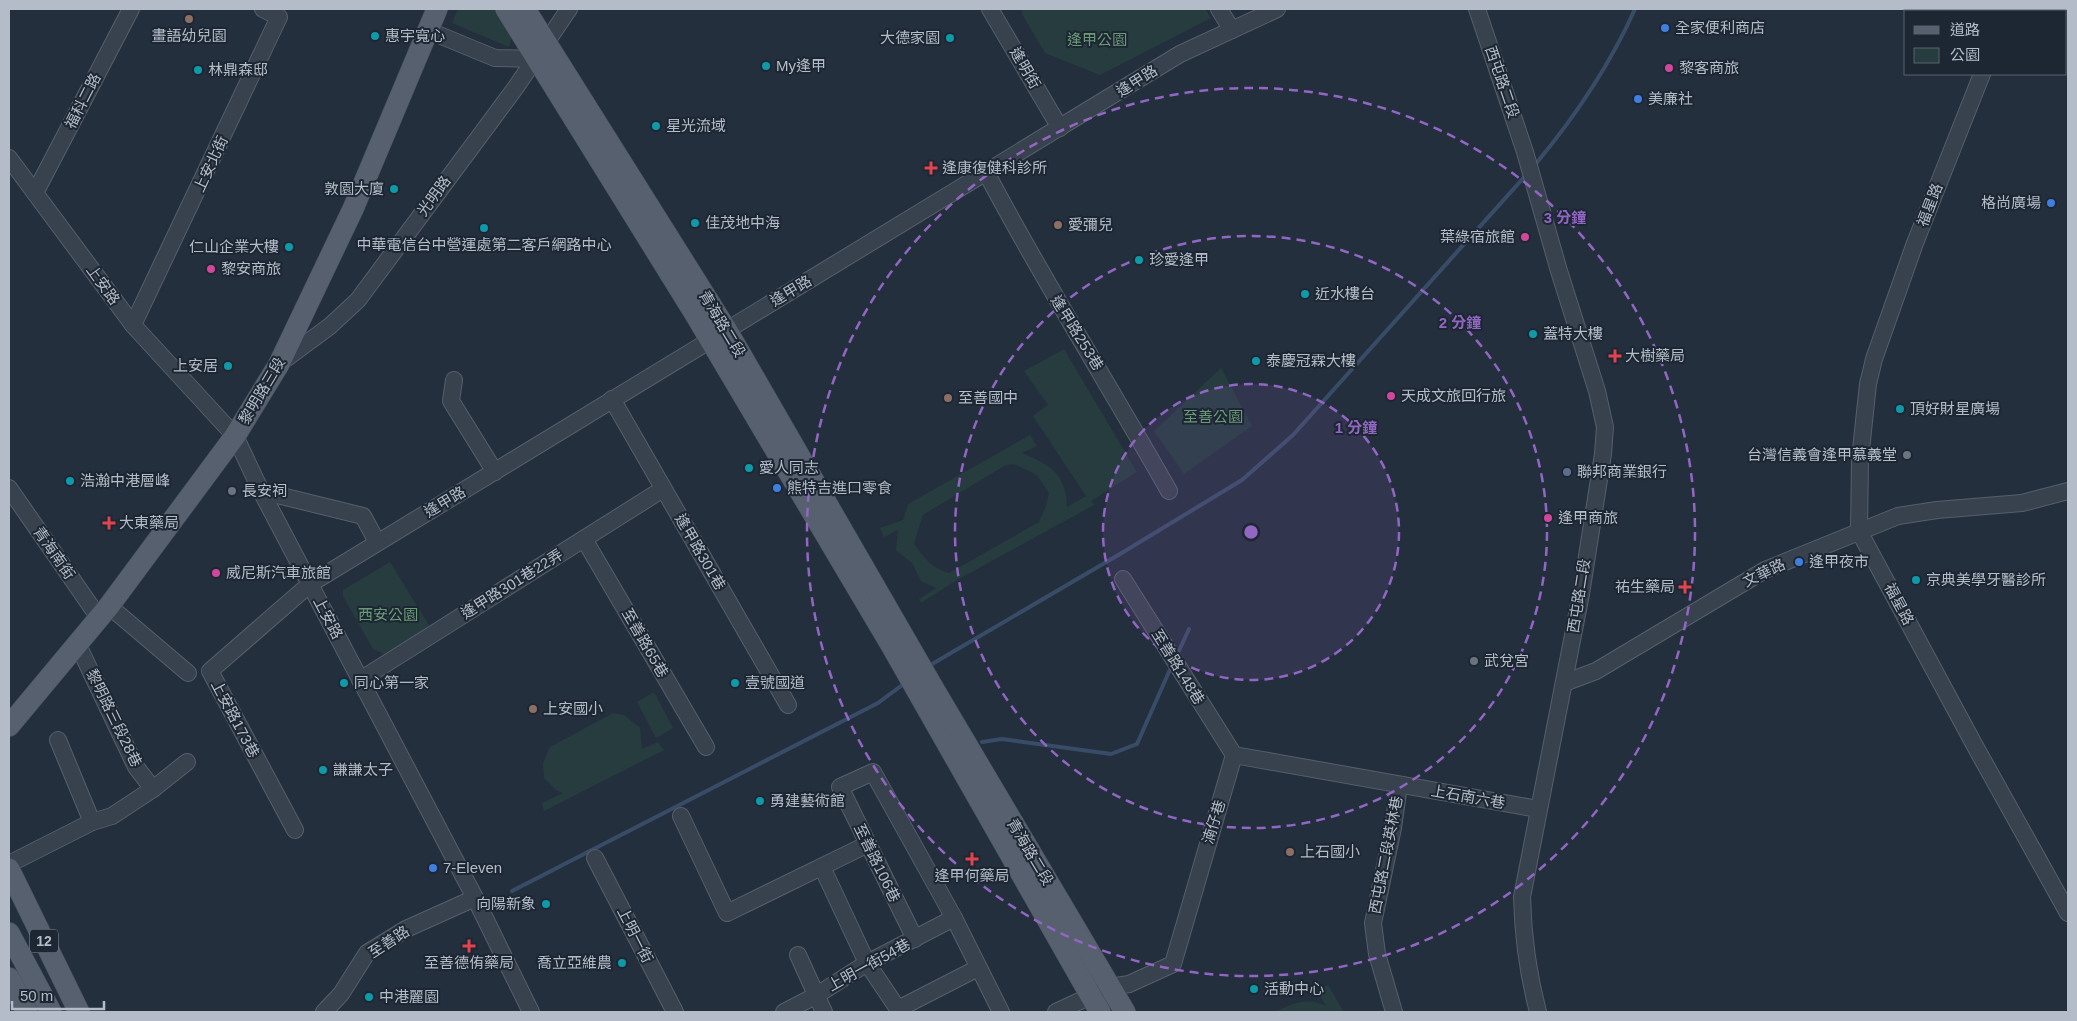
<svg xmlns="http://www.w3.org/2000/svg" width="2077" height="1021" font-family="Helvetica,'Noto Sans TC',sans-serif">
  <rect width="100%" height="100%" fill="#242f3e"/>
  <g fill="#263c3f" fill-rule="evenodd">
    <path d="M458 9H495L512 36 509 47 452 23Z"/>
    <path d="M1022 9H1205L1211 18 1100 75 1045 53 1022 14Z"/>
    <path d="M1064 349 1137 472 1091 501 1094 505 957 580 921 603 919 599 936 588 921 581 912 563 896 550 898 530 884 537 880 528 903 520 908 504 1030 435 1037 446 1022 453C1050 465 1066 473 1067 507L1086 496 1033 416 1048 405 1024 371ZM1014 464 1037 475 1049 493 1046 506 1039 522 949 573C932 568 923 558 914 543L923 515 1006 465Z"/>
    <path d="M1221 368 1252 426 1184 474 1154 431Z"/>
    <path d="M390 562 430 627 384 654 373 649 343 596V590Z"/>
    <path d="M654 692 673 728 656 738 637 702Z"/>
    <path d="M613 713 624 715 640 728 642 749 658 742 664 750 544 811 542 803 563 793 556 790 544 778 543 763 550 747Z"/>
    <path d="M1328 985 1344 1012H1276C1292 1003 1308 997 1326 1006L1317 991Z"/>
  </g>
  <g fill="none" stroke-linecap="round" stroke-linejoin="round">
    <g stroke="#394c67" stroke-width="4">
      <path d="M1534 166C1575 117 1609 67 1635 9"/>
      <path d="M1177 655 1189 629"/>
      <path d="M927 667 1120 554 1242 480 1293 435 1526 175"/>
      <path d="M982 742 1002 739 1111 754 1137 744 1172 665"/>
      <path d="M512 891 878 703 905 683"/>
    </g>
    <defs>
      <g id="minor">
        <path d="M990 9 1060 128"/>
        <path d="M1219 9 1232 30"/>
        <path d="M1477 9 1525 152 1559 271 1597 391 1605 427 1603 454 1581 594 1522 897C1523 937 1528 974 1538 1012"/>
        <path d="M2008 11 2009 9"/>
        <path d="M427 30 495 58 536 59"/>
        <path d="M1982 74 1915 243 1874 359 1868 384 1860 459 1859 531 1975 746 2068 913"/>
        <path d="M9 158 133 325 235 436 261 491 475 898 531 1012"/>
        <path d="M987 174C1044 282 1109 385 1169 491"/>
        <path d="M35 193 131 9"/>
        <path d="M133 325 279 17 263 9"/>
        <path d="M280 363 330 326 358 300 516 87 569 9"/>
        <path d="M454 380 451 401 495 472"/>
        <path d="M612 399 788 705"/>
        <path d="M9 488 99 618"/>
        <path d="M261 491 363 516 377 542"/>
        <path d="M584 539 706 747"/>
        <path d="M1123 579 1234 755"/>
        <path d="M109 606 188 673"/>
        <path d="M78 645 136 767 153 789"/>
        <path d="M360 680 663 489"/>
        <path d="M1564 683 1596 671 1765 570 1898 516 1937 510 2022 503 2068 491"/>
        <path d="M58 740 92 822"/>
        <path d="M681 816 727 913 868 844"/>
        <path d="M295 830 210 671 310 584 1180 54 1277 9"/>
        <path d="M595 858 675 1012"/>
        <path d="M9 864 92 822 112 816 153 789 187 762"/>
        <path d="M822 867 867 963 900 1012"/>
        <path d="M915 939 840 787 873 772 954 918 1001 1012"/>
        <path d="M798 955 824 1012"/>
        <path d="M898 1009 978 968"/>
        <path d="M324 1012 341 994 367 953 406 929 475 898"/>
        <path d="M784 1012 817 995 867 963 954 918"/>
        <path d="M1056 1012 1110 987 1129 984 1173 964 1234 755 1538 809"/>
        <path d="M1394 1012 1377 954 1373 923 1393 828 1399 785"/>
      </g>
      <g id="major">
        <path d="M506 9 695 314 891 645 1100 1012"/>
        <path d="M525 9 726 329 935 691 1125 1012"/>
        <path d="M9 726 109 606 235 436 279 364 353 209 437 9"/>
        <path d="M9 869 79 1012"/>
        <path d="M9 933 51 1012"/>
        <path d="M9 978 27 1012"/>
      </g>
    </defs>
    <use href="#minor" stroke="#565f6c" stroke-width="18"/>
    <use href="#major" stroke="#414a57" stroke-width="22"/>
    <use href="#minor" stroke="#38414e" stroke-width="16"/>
    <use href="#major" stroke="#56606e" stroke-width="21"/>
  </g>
  <circle cx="1251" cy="532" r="148" fill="#9266c3" fill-opacity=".12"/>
  <g fill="none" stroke="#9266c3" stroke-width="2.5" stroke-dasharray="9 6">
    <circle cx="1251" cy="532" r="148"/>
    <circle cx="1251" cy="532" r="296"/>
    <circle cx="1251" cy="532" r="444"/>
  </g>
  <g fill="#8d6e63" stroke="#1d2633" stroke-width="2">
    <circle cx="189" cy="19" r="5"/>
    <circle cx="1058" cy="225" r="5"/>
    <circle cx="948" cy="398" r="5"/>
    <circle cx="533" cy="709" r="5"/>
    <circle cx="1290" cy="852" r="5"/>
  </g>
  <g fill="#3f7fe0" stroke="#1d2633" stroke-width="2">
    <circle cx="1665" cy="28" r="5"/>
    <circle cx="1638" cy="99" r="5"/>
    <circle cx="2051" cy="203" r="5"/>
    <circle cx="777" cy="488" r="5"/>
    <circle cx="1799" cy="562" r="5"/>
    <circle cx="433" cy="868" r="5"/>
  </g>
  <g fill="#0f9aa8" stroke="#1d2633" stroke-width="2">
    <circle cx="375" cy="36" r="5"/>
    <circle cx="950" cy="38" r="5"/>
    <circle cx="766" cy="66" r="5"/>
    <circle cx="198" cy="70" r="5"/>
    <circle cx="656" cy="126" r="5"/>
    <circle cx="394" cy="189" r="5"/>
    <circle cx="695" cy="223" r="5"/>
    <circle cx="484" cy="228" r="5"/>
    <circle cx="289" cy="247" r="5"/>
    <circle cx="1139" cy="260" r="5"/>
    <circle cx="1305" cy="294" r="5"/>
    <circle cx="1533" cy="334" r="5"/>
    <circle cx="1256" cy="361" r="5"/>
    <circle cx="228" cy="366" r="5"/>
    <circle cx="1900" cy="409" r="5"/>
    <circle cx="749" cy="468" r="5"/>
    <circle cx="70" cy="481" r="5"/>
    <circle cx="1916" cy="580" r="5"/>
    <circle cx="344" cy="683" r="5"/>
    <circle cx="735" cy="683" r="5"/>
    <circle cx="323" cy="770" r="5"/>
    <circle cx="760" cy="801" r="5"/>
    <circle cx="546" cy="904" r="5"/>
    <circle cx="622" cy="963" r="5"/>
    <circle cx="1254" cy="989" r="5"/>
    <circle cx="369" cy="997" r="5"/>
  </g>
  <g fill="#d1479c" stroke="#1d2633" stroke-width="2">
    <circle cx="1669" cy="68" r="5"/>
    <circle cx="1525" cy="237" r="5"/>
    <circle cx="211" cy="269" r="5"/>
    <circle cx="1391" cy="396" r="5"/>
    <circle cx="1548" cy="518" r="5"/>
    <circle cx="216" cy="573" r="5"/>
  </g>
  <g fill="#e0444e" stroke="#1d2633" stroke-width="2">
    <path d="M928.5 160.5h5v5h5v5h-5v5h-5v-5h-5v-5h5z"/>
    <path d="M1612.5 348.5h5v5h5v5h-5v5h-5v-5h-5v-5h5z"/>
    <path d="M106.5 515.5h5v5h5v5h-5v5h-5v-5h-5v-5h5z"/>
    <path d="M1682.5 579.5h5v5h5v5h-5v5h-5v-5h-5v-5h5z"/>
    <path d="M969.5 851.5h5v5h5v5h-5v5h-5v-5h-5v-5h5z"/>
    <path d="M466.5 938.5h5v5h5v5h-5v5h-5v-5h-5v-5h5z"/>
  </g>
  <g fill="#6b7280" stroke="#1d2633" stroke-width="2">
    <circle cx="1907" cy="455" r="5"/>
    <circle cx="232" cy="491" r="5"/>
    <circle cx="1474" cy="661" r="5"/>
  </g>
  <circle fill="#5c6f8a" stroke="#1d2633" stroke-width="2" cx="1567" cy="472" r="5"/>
  <g text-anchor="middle" stroke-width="4" stroke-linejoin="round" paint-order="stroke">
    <rect fill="#1d2633" stroke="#878f9c" stroke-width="1" x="30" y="929.5" width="28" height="23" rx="4"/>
    <g font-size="14" font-weight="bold" fill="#b4bcc9">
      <text x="44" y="946">12</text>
    </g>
    <g font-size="15" fill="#b4bcc9" stroke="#1d2633" text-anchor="start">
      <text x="1675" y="33">全家便利商店</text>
      <text x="189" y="41" text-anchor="middle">畫語幼兒園</text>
      <text x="385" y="41">惠宇寬心</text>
      <text x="940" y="43" text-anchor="end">大德家園</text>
      <text x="776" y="71">My逢甲</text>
      <text x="1679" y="73">黎客商旅</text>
      <text x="208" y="75">林鼎森邸</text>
      <text x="1648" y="104">美廉社</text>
      <text x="666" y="131">星光流域</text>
      <text x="942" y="173">逢康復健科診所</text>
      <text x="384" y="194" text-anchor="end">敦園大廈</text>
      <text x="2041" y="208" text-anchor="end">格尚廣場</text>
      <text x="705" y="228">佳茂地中海</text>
      <text x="1068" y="230">愛彌兒</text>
      <text x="1515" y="242" text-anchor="end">葉綠宿旅館</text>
      <text x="484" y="250" text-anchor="middle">中華電信台中營運處第二客戶網路中心</text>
      <text x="279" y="252" text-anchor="end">仁山企業大樓</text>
      <text x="1149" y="265">珍愛逢甲</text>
      <text x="221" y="274">黎安商旅</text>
      <text x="1315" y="299">近水樓台</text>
      <text x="1543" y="339">蓋特大樓</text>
      <text x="1625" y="361">大樹藥局</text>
      <text x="1266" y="366">泰慶冠霖大樓</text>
      <text x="218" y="371" text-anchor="end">上安居</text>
      <text x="1401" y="401">天成文旅回行旅</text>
      <text x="958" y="403">至善國中</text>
      <text x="1910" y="414">頂好財星廣場</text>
      <text x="1897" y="460" text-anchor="end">台灣信義會逢甲慕義堂</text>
      <text x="759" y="473">愛人同志</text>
      <text x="1577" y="477">聯邦商業銀行</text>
      <text x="80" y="486">浩瀚中港層峰</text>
      <text x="787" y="493">熊特吉進口零食</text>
      <text x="242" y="496">長安祠</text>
      <text x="1558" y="523">逢甲商旅</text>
      <text x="119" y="528">大東藥局</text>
      <text x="1809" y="567">逢甲夜市</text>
      <text x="226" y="578">威尼斯汽車旅館</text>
      <text x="1926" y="585">京典美學牙醫診所</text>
      <text x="1675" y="592" text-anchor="end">祐生藥局</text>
      <text x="1484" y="666">武兌宮</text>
      <text x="354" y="688">同心第一家</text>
      <text x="745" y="688">壹號國道</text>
      <text x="543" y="714">上安國小</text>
      <text x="333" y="775">謙謙太子</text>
      <text x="770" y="806">勇建藝術館</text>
      <text x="1300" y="857">上石國小</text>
      <text x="443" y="873">7-Eleven</text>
      <text x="972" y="881" text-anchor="middle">逢甲何藥局</text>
      <text x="536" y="909" text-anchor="end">向陽新象</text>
      <text x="469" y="968" text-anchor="middle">至善德侑藥局</text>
      <text x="612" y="968" text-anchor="end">喬立亞維農</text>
      <text x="1264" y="994">活動中心</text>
      <text x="379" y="1002">中港麗園</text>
    </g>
    <g font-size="15" fill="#6b9a76" stroke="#1d2633">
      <text x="1097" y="45">逢甲公園</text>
      <text x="1213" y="422">至善公園</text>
      <text x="388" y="620">西安公園</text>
    </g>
    <g font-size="15" fill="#b4bcc9" stroke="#1d2633">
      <text transform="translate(1025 68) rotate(60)" y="5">逢明街</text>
      <text transform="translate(1137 81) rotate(-32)" y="5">逢甲路</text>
      <text transform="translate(1502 82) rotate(71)" y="5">西屯路二段</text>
      <text transform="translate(83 101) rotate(-63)" y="5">福科二路</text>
      <text transform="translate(211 164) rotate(-65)" y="5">上安北街</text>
      <text transform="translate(434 196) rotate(-54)" y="5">光明路</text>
      <text transform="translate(1930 205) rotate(-69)" y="5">福星路</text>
      <text transform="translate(103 285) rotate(54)" y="5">上安路</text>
      <text transform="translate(791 291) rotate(-31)" y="5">逢甲路</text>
      <text transform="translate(722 324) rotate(59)" y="5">青海路二段</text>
      <text transform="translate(1077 333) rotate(58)" y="5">逢甲路253巷</text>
      <text transform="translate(262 391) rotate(-59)" y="5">黎明路三段</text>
      <text transform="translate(445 502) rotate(-31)" y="5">逢甲路</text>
      <text transform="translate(700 552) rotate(60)" y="5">逢甲路301巷</text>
      <text transform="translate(54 553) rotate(55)" y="5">青海南街</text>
      <text transform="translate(1764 573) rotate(-26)" y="5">文華路</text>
      <text transform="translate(512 584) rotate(-32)" y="5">逢甲路301巷22弄</text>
      <text transform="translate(1579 596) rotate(-81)" y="5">西屯路二段</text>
      <text transform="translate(1899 604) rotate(62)" y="5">福星路</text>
      <text transform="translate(328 618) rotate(62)" y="5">上安路</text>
      <text transform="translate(645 643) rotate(60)" y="5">至善路65巷</text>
      <text transform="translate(1178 667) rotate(58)" y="5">至善路148巷</text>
      <text transform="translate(114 718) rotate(64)" y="5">黎明路三段28巷</text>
      <text transform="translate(235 719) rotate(62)" y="5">上安路173巷</text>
      <text transform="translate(1468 797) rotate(10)" y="5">上石南六巷</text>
      <text transform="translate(1214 822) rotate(-73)" y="5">湳仔巷</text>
      <text transform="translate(1030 852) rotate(59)" y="5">青海路二段</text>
      <text transform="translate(1386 855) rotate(-79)" y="5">西屯路二段英林巷</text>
      <text transform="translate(877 863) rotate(64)" y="5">至善路106巷</text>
      <text transform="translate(635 935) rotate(63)" y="5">上明一街</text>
      <text transform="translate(389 942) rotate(-33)" y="5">至善路</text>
      <text transform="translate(869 965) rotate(-29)" y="5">上明一街54巷</text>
    </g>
  </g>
  <circle cx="1251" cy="532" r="8" fill="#9266c3" stroke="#1d2633" stroke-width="2.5"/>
  <g font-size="15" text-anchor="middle" font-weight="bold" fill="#9266c3" stroke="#1d2633" stroke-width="4" stroke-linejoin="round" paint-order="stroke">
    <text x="1565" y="223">3 分鐘</text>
    <text x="1460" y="328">2 分鐘</text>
    <text x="1356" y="433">1 分鐘</text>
  </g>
  <rect width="2077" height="1021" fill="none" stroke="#b4bcc9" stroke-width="20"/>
  <rect x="1904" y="10" width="162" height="65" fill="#1d2633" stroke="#59626f"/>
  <rect x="1914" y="26" width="25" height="8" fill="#56606e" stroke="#59626f"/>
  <text x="1950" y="35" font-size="15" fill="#b4bcc9">道路</text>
  <rect x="1914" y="48" width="25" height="15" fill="#263c3f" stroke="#59626f"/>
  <text x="1950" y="60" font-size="15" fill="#b4bcc9">公園</text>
  <path d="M12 1001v8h92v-8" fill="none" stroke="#b4bcc9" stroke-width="2.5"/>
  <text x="20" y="1001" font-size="15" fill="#b4bcc9" stroke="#1d2633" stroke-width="4" paint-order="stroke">50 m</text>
</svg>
